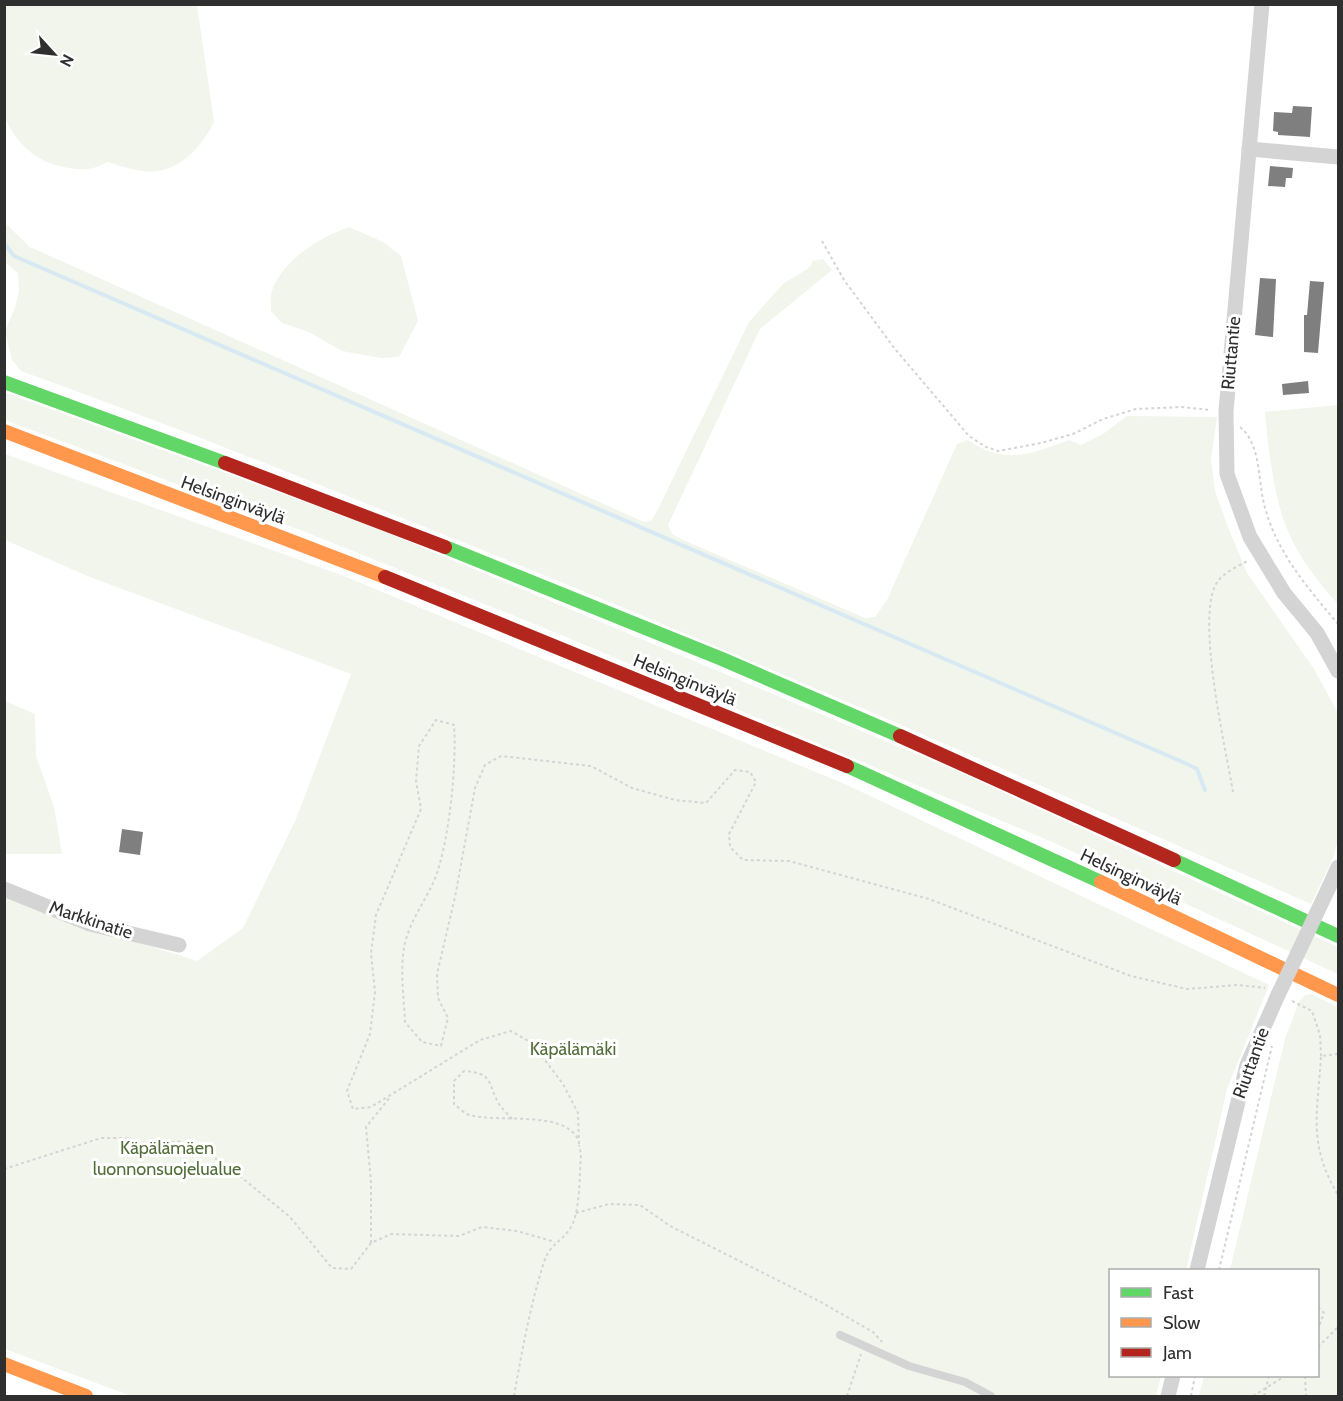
<svg xmlns="http://www.w3.org/2000/svg" width="1343" height="1401" font-family="Cabin,sans-serif">
  <rect width="100%" height="100%" fill="#fff"/>
  <g fill="#f1f5eb">
    <path d="M4 5H197L214 122C201 148 176 176 143 171 131 170 119 165 107 162 90 172 77 170 59 166 33 159 17 143 6 120 1 110 4 22 4 5Z"/>
    <path d="M5 223 30 247 644 522 652 520 658 509 749 322 784 283 809 268 813 261 823 259 832 270 760 329 668 525 672 534 681 539 865 618 875 617 887 600 957 444 967 440C1007 465 1028 455 1069 440L1081 445 1103 434 1127 416 1217 417 1211 459 1215 491 1228 527 1247 573 1314 669 1338 713V840L1333 858 1311 904C1005 769 698 635 387 512 266 463 144 415 21 371L12 360 5 331 15 308 19 291 18 273 5 262Z"/>
    <path d="M349 227 383 242 401 256 418 321 399 357 381 358 342 351 309 332 282 323 271 311C271 304 270 294 273 288 285 259 320 237 349 227Z"/>
    <path d="M4 392 378 529 957 771 1338 947V974L1052 842 547 629 308 533 5 420Z"/>
    <path d="M1338 405V604C1319 583 1299 558 1288 531 1274 500 1268 446 1265 412Z"/>
    <path d="M5 454 344 576 847 785 1269 985 1227 1089 1186 1270H1110V1376H1161L1156 1396H131L5 1349 4 896 30 908 197 961 243 928 296 819 351 674 90 577 5 540Z"/>
    <path d="M5 701 35 714 36 756 54 807 62 854H5Z"/>
    <path d="M1311 994 1338 1007V1396H1199L1204 1376H1318V1270H1230L1285 1039 1299 1002 1305 995Z"/>
  </g>
  <g fill="none" stroke-linecap="round" stroke-linejoin="round">
    <path stroke="#d7e9f3" stroke-width="4" d="M4 243 14 256 1185 763 1197 769 1205 790"/>
  </g>
  <g fill="#7f7f7f">
    <path d="M1293 106 1312 107 1310 137 1278 135V132L1273 131 1274 112 1292 113Z"/>
    <path d="M1270 166 1293 168 1292 178H1286L1285 187 1268 186Z"/>
    <path d="M1260 278 1276 279 1273 337 1255 335Z"/>
    <path d="M1310 281 1324 282 1318 353 1304 352V315H1307Z"/>
    <path d="M1308 381 1309 393 1283 395 1282 384Z"/>
    <path d="M122 829 143 832 140 855 119 852Z"/>
  </g>
  <g fill="none" stroke-linecap="round" stroke-linejoin="round">
    <g stroke="#d4d4d4" stroke-width="2" stroke-dasharray="3 3" stroke-linecap="butt">
      <path d="M822 241 844 280 895 349 969 436 986 447 998 451 1041 443 1073 434 1103 419 1136 409 1181 407 1211 410"/>
      <path d="M1240 427C1261 444 1258 480 1264 504 1276 552 1307 587 1338 624"/>
      <path d="M1233 792C1226 750 1194 612 1218 581 1226 571 1239 566 1249 560"/>
      <path d="M1292 1001 1312 1011 1320 1035 1321 1056"/>
      <path d="M1338 1054 1321 1056C1318 1112 1307 1143 1338 1195"/>
      <path d="M512 1119C508 1114 502 1109 499 1104 487 1083 494 1073 464 1071L454 1081V1104C458 1107 464 1113 469 1115 498 1123 563 1110 578 1139"/>
      <path d="M579 1144 578 1113 563 1084 532 1043 511 1031 480 1040 371 1107 353 1109 347 1091 370 1034 375 992 371 953 376 915 421 809 416 781 419 746 436 720 454 725C457 764 449 845 434 881 424 903 408 924 404 948 400 972 404 999 405 1022L422 1042 441 1046 448 1018 438 998 437 974 455 897 475 788 485 765 501 756 591 766 632 788 675 800 706 803 735 770 750 772 756 782 729 834 730 847 743 860 789 861 929 899 1131 976 1187 989 1238 985 1265 988"/>
      <path d="M4 1169 101 1138H125L158 1146 177 1141 198 1147 230 1168 290 1217 332 1268 351 1269 371 1243 391 1234 459 1236 482 1227 517 1231 555 1242"/>
      <path d="M576 1213 609 1204 640 1205 670 1226 819 1301 873 1332 882 1342"/>
      <path d="M371 1243V1182L366 1127 391 1096"/>
      <path d="M1219 1270 1272 1046"/>
      <path d="M1318 1307 1324 1313 1318 1329"/>
      <path d="M1318 1347 1338 1327"/>
      <path d="M1305 1376 1306 1396"/>
      <path d="M514 1396C522 1351 530 1306 544 1262 550 1244 559 1244 569 1230 581 1215 579 1174 581 1154L579 1145"/>
      <path d="M847 1396 861 1354"/>
      <path d="M1191 1396 1195 1376"/>
      <path d="M1253 1396 1285 1376"/>
      <path d="M1264 1396 1269 1376"/>
    </g>
    <path stroke="#d4d4d4" stroke-width="8" d="M840 1335 909 1366 965 1382 991 1396"/>
    <g stroke="#d4d4d4" stroke-width="15">
      <path d="M1262 4 1226 411 1227 474 1250 537 1284 593 1317 633 1338 671"/>
      <path d="M1249 149 1338 157"/>
      <path d="M1329 887 1338 867"/>
      <path d="M4 889 90 924 179 945"/>
      <path d="M1197 1270 1247 1065 1278 995"/>
      <path d="M1168 1396 1173 1376"/>
    </g>
    <g stroke="#63d668" stroke-width="14">
      <path d="M4 382 225 463"/>
      <path d="M445 547 722 659 900 736"/>
      <path d="M847 766 1101 882"/>
      <path d="M1174 860 1338 936"/>
    </g>
    <g stroke="#ff974d" stroke-width="14">
      <path d="M4 431 385 577"/>
      <path d="M1101 882 1338 995"/>
      <path d="M4 1364 86 1396"/>
    </g>
    <g stroke="#b3261e" stroke-width="14">
      <path d="M225 463 445 547"/>
      <path d="M385 577 847 766"/>
      <path d="M900 736 1174 860"/>
    </g>
    <path stroke="#d4d4d4" stroke-width="15" d="M1278 995 1329 887"/>
  </g>
  <g text-anchor="middle" stroke-width="6" stroke-linejoin="round" paint-order="stroke">
    <g font-size="18" fill="#2f2f2f" stroke="#fff">
      <text transform="translate(1231 353) rotate(-85)" y="6">Riuttantie</text>
      <text transform="translate(233 500) rotate(20)" y="6">Helsinginväylä</text>
      <text transform="translate(685 680) rotate(22)" y="6">Helsinginväylä</text>
      <text transform="translate(1131 877) rotate(25)" y="6">Helsinginväylä</text>
      <text transform="translate(91 920) rotate(18)" y="6">Markkinatie</text>
      <text transform="translate(1251 1063) rotate(-70)" y="6">Riuttantie</text>
    </g>
    <g font-size="18" fill="#536d39" stroke="#fff">
      <text x="573" y="1055">Käpälämäki</text>
      <text x="167" y="1154">Käpälämäen<tspan x="167" dy="21">luonnonsuojelualue</tspan></text>
    </g>
  </g>
  <rect width="1343" height="1401" fill="none" stroke="#2f2f2f" stroke-width="12"/>
  <rect x="1109" y="1269" width="210" height="108" fill="#ffffff" stroke="#acacac" stroke-width="1.5"/>
  <rect x="1121" y="1288" width="30" height="9" fill="#63d668" stroke="#acacac" stroke-width="1.5"/>
  <text x="1163" y="1299" font-size="18" fill="#2f2f2f">Fast</text>
  <rect x="1121" y="1318" width="30" height="9" fill="#ff974d" stroke="#acacac" stroke-width="1.5"/>
  <text x="1163" y="1329" font-size="18" fill="#2f2f2f">Slow</text>
  <rect x="1121" y="1348" width="30" height="9" fill="#b3261e" stroke="#acacac" stroke-width="1.5"/>
  <text x="1163" y="1359" font-size="18" fill="#2f2f2f">Jam</text>
  <g transform="translate(54 54) rotate(117)" stroke="#ffffff" stroke-width="4.5" paint-order="stroke">
  <path d="M0-4.5L10 22L0 15L-10 22Z" fill="#2f2f2f"/>
  <text y="-9" font-size="16" font-weight="bold" text-anchor="middle" fill="#2f2f2f">N</text>
  </g>
</svg>
